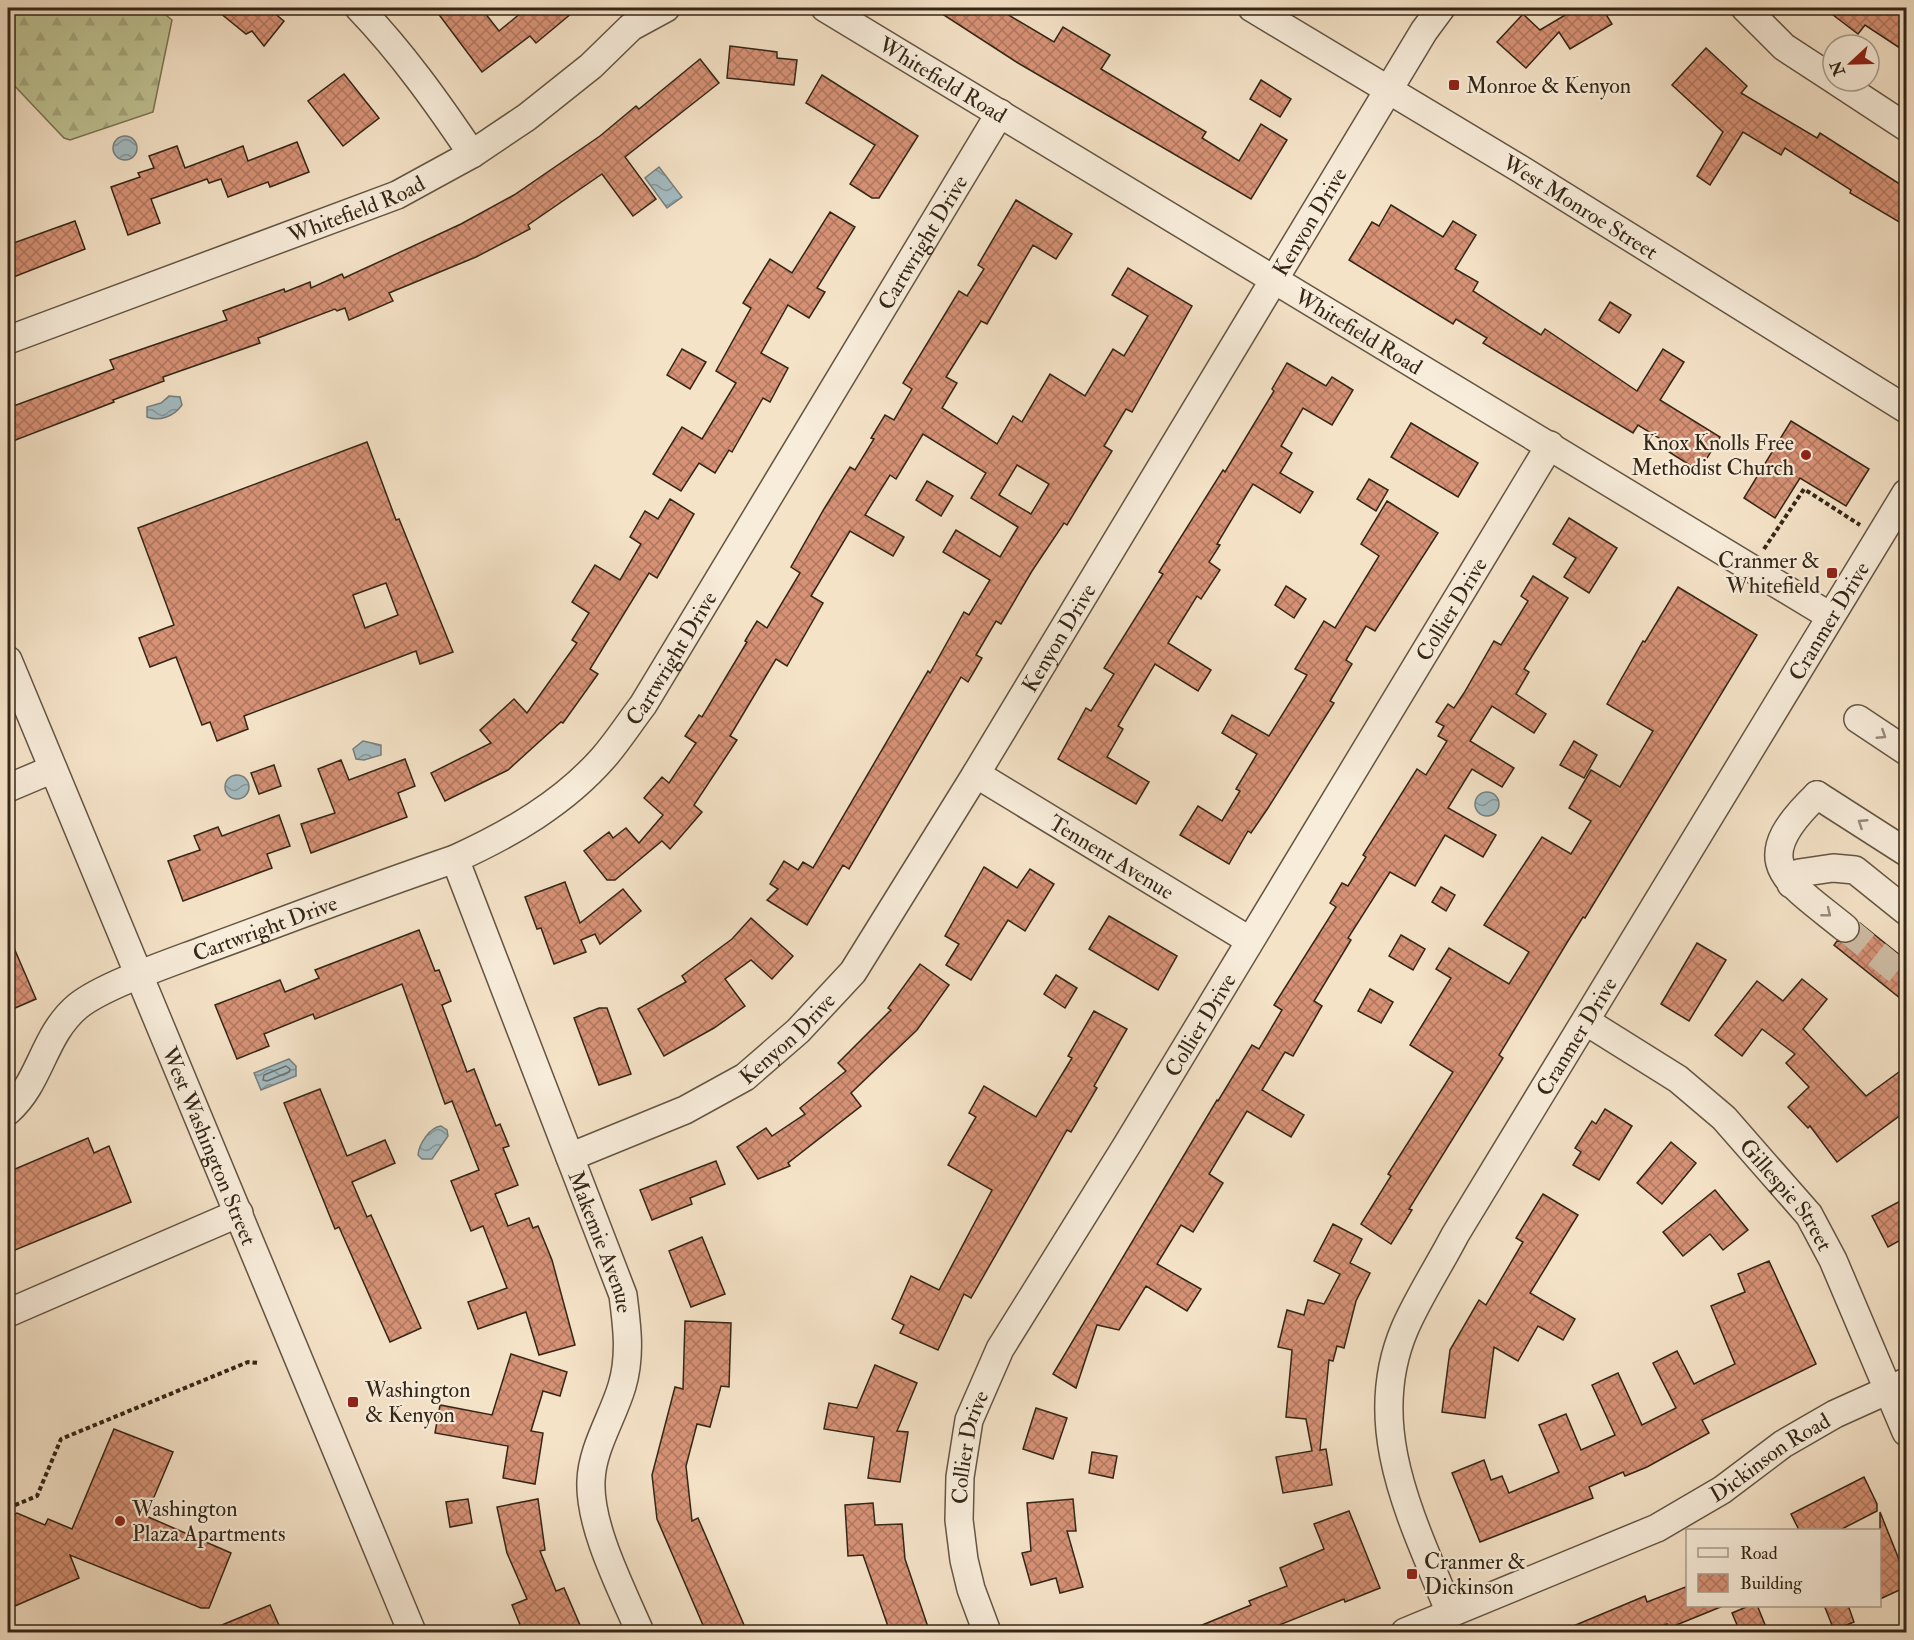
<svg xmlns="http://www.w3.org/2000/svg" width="1914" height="1640" font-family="'IM FELL Double Pica',serif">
  <defs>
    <pattern id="forest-firs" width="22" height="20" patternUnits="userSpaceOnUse" patternTransform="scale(1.5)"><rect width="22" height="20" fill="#bfc393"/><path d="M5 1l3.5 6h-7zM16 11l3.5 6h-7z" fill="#a5a77e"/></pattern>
    <pattern id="water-waves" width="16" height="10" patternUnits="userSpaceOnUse" patternTransform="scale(1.5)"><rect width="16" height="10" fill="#a3bbc1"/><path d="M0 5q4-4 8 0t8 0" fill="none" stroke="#86989c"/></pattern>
    <pattern id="building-cross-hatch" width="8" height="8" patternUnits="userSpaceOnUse" patternTransform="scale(1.5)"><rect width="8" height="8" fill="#d79276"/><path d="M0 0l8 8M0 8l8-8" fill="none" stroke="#af7760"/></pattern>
  </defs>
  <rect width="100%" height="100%" fill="#f5e3c8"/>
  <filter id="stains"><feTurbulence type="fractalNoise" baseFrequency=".00333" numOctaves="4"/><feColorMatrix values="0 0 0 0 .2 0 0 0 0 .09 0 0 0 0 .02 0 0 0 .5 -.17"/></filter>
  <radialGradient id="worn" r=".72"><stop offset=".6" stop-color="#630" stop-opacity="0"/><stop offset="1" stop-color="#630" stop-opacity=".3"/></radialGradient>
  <path fill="url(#forest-firs)" stroke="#7a7455" stroke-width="1.5" d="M8 8H157L172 20 153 112 70 140 64 138 8 79Z"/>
  <g fill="url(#water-waves)" stroke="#777f7d" stroke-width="1.5">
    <circle cx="125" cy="148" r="12"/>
    <path d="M659 167 682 197 667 208 645 178Z"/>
    <path d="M169 396 180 397 182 405C174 416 160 422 147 417V407L161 403Z"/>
    <path d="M363 741 381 745V755L364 760 356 759 353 749Z"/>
    <circle cx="237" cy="787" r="12"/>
    <circle cx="1487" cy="804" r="12"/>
    <path d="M289 1059 296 1066V1076L261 1090 254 1073Z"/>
    <path d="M441 1126 447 1130 448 1136 432 1159H422L418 1155C419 1144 430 1127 441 1126Z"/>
  </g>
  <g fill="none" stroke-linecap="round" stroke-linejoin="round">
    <path stroke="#6c706c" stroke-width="1.5" d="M286 1066 290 1069 289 1072 267 1081 263 1080 264 1075Z"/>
  </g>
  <g fill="url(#building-cross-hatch)" stroke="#342617" stroke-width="1.5" fill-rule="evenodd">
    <path d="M214 8H268L284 21 264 46 252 31 246 34Z"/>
    <path d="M434 8H481L499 31 527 8H578L536 43 530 36 482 72Z"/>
    <path d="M933 8H997L1054 42 1063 27 1110 55 1101 69 1206 132 1202 138 1239 161 1261 124 1287 140 1251 199 1018 63Z"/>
    <path d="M1563 8H1602L1612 24 1570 49 1559 32 1526 68 1497 42 1523 14 1540 30 1567 14Z"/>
    <path d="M1824 8H1906V52L1865 25 1858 34Z"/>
    <path d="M730 46 777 52V58L797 60 794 85 727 78Z"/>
    <path d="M1706 48 1747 86 1741 93 1817 138 1820 133 1906 188V226L1850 193 1851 190 1785 148 1781 155 1743 132 1710 185 1697 176 1723 132 1672 85Z"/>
    <path d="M700 59 719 83 625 157 656 199 633 216 602 174 528 225 530 229 476 257 389 293 393 301 349 320 345 308 337 311 335 309 258 338 260 343 163 377 164 381 113 400 114 402 8 443V408L114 369 110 360 227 320 223 311 284 289 285 292 310 282 311 288 342 274 344 278 461 224 514 195 600 136 636 106 639 109Z"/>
    <path d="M344 74 379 118 343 146 308 101Z"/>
    <path d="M822 75 918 136 879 198H872L850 184 875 145 806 103Z"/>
    <path d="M1261 80 1291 99 1280 117 1250 99Z"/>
    <path d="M297 142 309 172 270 187 268 182 228 197 221 179 209 183 207 179 151 199 160 223 128 235 111 187 140 177 138 173 154 168 149 156 177 146 185 168 243 146 248 161Z"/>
    <path d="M1016 200 1072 234 1056 259 1033 245 987 324 981 321 946 377 957 383 942 408 997 444 1013 416 1022 422 1050 374 1085 396 1113 349 1124 356 1148 316 1112 295 1128 268 1192 306 1132 412 1126 409 1104 446 1112 451 1091 485 1067 525 1064 523 1032 571 1001 624 996 621 976 655 982 658 968 682 961 677 849 869 843 865 807 925 767 900 778 889 770 884 784 861 798 870 803 862 813 868 928 671 930 673 964 612 969 615 990 580 943 552 956 530 1000 557 1018 527 971 498 986 473 923 434 896 479 890 475 865 515 904 537 893 556 850 531 811 596 823 603 787 666 776 659 730 736 737 740 694 805 702 812 670 849 662 841 615 880H607L584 851 609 832 613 838 626 828 639 843 663 815 644 798 662 777 669 783 696 743 685 736 699 715 702 717 747 642 745 641 757 621 767 628 800 573 791 567 824 509 850 467 855 470 874 439 871 438 885 415 894 420 912 389 903 383 959 291 967 296 984 269 978 265ZM1017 465 1049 484 1031 514 999 495Z"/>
    <path d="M1391 205 1443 237 1453 221 1476 235 1455 269 1478 282 1473 291 1541 335 1545 329 1637 391 1663 349 1684 362 1660 400 1720 437 1699 471 1669 452 1672 446 1638 425 1633 433 1483 343 1487 338 1456 319 1453 324 1349 260 1372 222 1379 226Z"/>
    <path d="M830 212 855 227 817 288 825 292 809 318 788 305 761 353 788 368 770 402 763 398 732 452 729 450 715 473 699 463 681 491 653 474 682 427 702 439 736 383 716 371 751 308 743 303 770 259 792 273Z"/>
    <path d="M75 221 85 249 11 278 8 267V245Z"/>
    <path d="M1610 302 1631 315 1619 333 1599 320Z"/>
    <path d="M682 349 706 362 690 389 667 375Z"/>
    <path d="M1287 363 1326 386 1332 377 1353 390 1332 425 1303 408 1281 446 1292 453 1280 473 1313 492 1300 513 1253 484 1217 544 1220 545 1209 562 1220 570 1201 599 1197 596 1168 643 1211 670 1198 691 1155 664 1118 726 1123 729 1107 757 1149 782 1136 804 1058 759 1086 708 1091 711 1114 674 1104 668 1163 574 1159 572 1223 470 1225 472 1274 391 1272 389Z"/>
    <path d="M1791 421 1869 469 1846 506 1800 478 1775 518 1744 498Z"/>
    <path d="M1411 423 1478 463 1458 497 1391 457Z"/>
    <path d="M367 442 396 520 399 519 453 652 420 664 416 651 244 716 248 729 217 741 210 722 202 725 176 657 150 667 139 638 174 625 138 528ZM386 583 398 615 365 628 353 595Z"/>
    <path d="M1369 479 1388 490 1376 511 1357 499Z"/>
    <path d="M927 481 953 496 941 516 916 500Z"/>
    <path d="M670 499 694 514 657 578 649 573 590 669 598 674 563 723 561 722 508 770 445 801 431 773 491 743 480 730 514 699 527 713 577 643 572 640 589 613 572 602 595 565 620 580 641 544 630 537 645 511 658 519Z"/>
    <path d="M1387 501 1438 533 1375 631 1366 626 1346 660 1352 664 1330 701 1334 703 1268 808 1251 833 1248 831 1229 864 1180 835 1198 806 1222 821 1240 791 1236 789 1257 754 1222 733 1232 715 1269 736 1307 675 1295 669 1324 621 1335 628 1379 556 1361 544Z"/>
    <path d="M1569 518 1617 548 1589 593 1564 577 1576 558 1553 544Z"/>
    <path d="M1533 576 1568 598 1524 669 1529 672 1516 694 1546 714 1534 733 1492 706 1470 741 1514 768 1502 787 1472 769 1448 808 1496 835 1483 857 1445 835 1415 886 1390 872 1348 938 1351 940 1314 1001 1322 1006 1293 1056 1285 1052 1262 1090 1304 1115 1291 1137 1247 1111 1209 1174 1223 1183 1193 1232 1181 1225 1157 1264 1201 1289 1187 1311 1146 1286 1119 1330 1097 1325 1076 1388 1053 1374 1217 1100 1218 1101 1252 1045 1259 1049 1282 1010 1274 1005 1336 907 1330 903 1342 883 1348 886 1366 857 1363 855 1417 769 1426 775 1447 741 1438 736 1444 726 1436 722 1448 704 1454 708 1464 693 1494 641 1501 645 1528 601 1521 596Z"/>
    <path d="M1286 586 1306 599 1294 618 1275 605Z"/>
    <path d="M1678 587 1757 635 1585 918 1583 917 1568 941 1499 1055 1503 1058 1409 1209 1412 1210 1391 1244 1361 1224 1391 1176 1388 1174 1453 1072 1410 1045 1451 978 1436 969 1449 948 1509 984 1529 952 1484 925 1542 837 1571 854 1591 821 1569 808 1591 770 1620 787 1653 731 1607 704 1643 641 1645 642Z"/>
    <path d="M1574 741 1597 755 1584 778 1560 765Z"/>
    <path d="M405 759 415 786 398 793 407 817 311 853 301 824 335 813 318 769 341 760 349 780Z"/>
    <path d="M274 765 281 786 259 794 251 773Z"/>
    <path d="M279 815 290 846 267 854 272 868 183 901 168 861 200 850 194 836 218 827 222 836Z"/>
    <path d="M984 867 1017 888 1030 869 1054 884 1025 931 1008 920 971 980 946 965 959 944 945 936Z"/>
    <path d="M565 882 580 923 623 889 641 911 600 944 595 934 581 940 586 952 554 964 541 928 537 929 525 897Z"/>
    <path d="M1441 887 1455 895 1446 911 1432 902Z"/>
    <path d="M1109 916 1177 956 1158 990 1089 949Z"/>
    <path d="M751 918 793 956 772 979 751 960 725 979 745 1006 714 1028 664 1056 638 1009 686 982 682 976 732 939Z"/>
    <path d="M1860 923 1906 960V1003L1834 945 1837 941 1850 943 1857 938Z"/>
    <path d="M419 930 435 971 439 970 451 1001 442 1005 467 1072 474 1069 496 1126 500 1124 509 1146 503 1148 518 1185 495 1194 508 1226 529 1218 533 1228 538 1226 552 1260 575 1345 539 1355 526 1312 478 1329 468 1302 507 1288 483 1226 471 1231 451 1181 479 1170 452 1101 445 1104 402 984 315 1019 313 1014 264 1034 269 1046 237 1059 215 1005 280 980 285 992 319 978 315 970Z"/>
    <path d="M8 934 36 999 8 1011Z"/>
    <path d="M1401 935 1425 949 1413 970 1389 956Z"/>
    <path d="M1697 943 1726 960 1689 1021 1661 1004Z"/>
    <path d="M920 964 949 985 917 1030 851 1093 861 1106 788 1163 790 1166 758 1179 737 1147 766 1128 772 1136 805 1114 800 1108 846 1071 838 1063 891 1010 888 1008Z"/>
    <path d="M1056 975 1077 988 1065 1008 1044 994Z"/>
    <path d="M1802 979 1827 999 1803 1029 1866 1096 1899 1072 1906 1083V1111L1837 1162 1810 1126 1808 1128 1788 1107 1809 1087 1786 1063 1795 1054 1762 1029 1742 1056 1715 1035 1757 981 1783 1001Z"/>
    <path d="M1370 989 1393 1002 1381 1023 1358 1011Z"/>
    <path d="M599 1008H607L631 1074 599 1085 574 1018Z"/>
    <path d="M1094 1011 1127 1029 1094 1086 1097 1088 1071 1132 1067 1130 971 1298 964 1294 938 1350 900 1333 904 1325 892 1319 911 1276 939 1290 992 1190 948 1165 976 1117 969 1113 984 1086 1036 1117 1072 1058 1068 1056Z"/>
    <path d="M320 1089 347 1156 385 1140 395 1163 352 1182 367 1217 371 1215 421 1328 390 1342 339 1227 335 1229 284 1103Z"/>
    <path d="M1605 1109 1632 1126 1599 1180 1573 1165 1581 1152 1575 1148 1592 1121 1596 1124Z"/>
    <path d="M88 1138 94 1153 109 1146 131 1202 8 1253V1172Z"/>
    <path d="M1671 1142 1696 1163 1662 1204 1637 1183Z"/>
    <path d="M716 1161 725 1184 690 1198 692 1204 652 1220 640 1190Z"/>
    <path d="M1715 1190 1748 1230 1723 1250 1710 1234 1683 1256 1663 1232Z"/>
    <path d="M1543 1194 1578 1215 1530 1293 1575 1319 1563 1340 1538 1326 1518 1361 1494 1347 1485 1418 1442 1412 1450 1350 1479 1300 1486 1305 1523 1242 1516 1238Z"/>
    <path d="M1906 1198V1237L1888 1247 1872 1216Z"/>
    <path d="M1333 1224 1362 1239 1350 1263 1370 1273 1356 1301 1344 1348 1337 1346 1333 1361 1329 1360 1320 1450 1326 1449 1332 1485 1283 1493 1276 1457 1312 1451 1306 1419 1286 1417 1292 1350 1278 1347 1287 1310 1304 1315 1308 1300 1324 1304 1340 1274 1314 1261Z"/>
    <path d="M702 1237 725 1294 691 1307 669 1251Z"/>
    <path d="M1769 1261 1816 1364 1702 1420 1709 1433 1647 1467 1625 1476 1623 1472 1589 1487 1593 1498 1480 1542 1452 1473 1484 1460 1491 1480 1502 1476 1509 1493 1559 1472 1539 1425 1566 1414 1581 1450 1615 1435 1592 1385 1618 1373 1642 1425 1676 1408 1653 1363 1677 1351 1694 1384 1735 1364 1711 1306 1745 1292 1738 1274Z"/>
    <path d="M685 1321 731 1323 729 1387 721 1386 710 1427 697 1424 686 1466 692 1521 698 1518 747 1632H706L657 1519 652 1475 675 1387 683 1389Z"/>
    <path d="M511 1354 567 1372 560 1396 543 1391 531 1431 543 1433 535 1484 503 1478 508 1446 435 1433 440 1405 492 1415Z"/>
    <path d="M875 1365 917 1383 897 1431 908 1432 900 1482 868 1478 874 1437 824 1429 829 1403 857 1408Z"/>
    <path d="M1036 1408 1067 1418 1053 1459 1023 1449Z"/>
    <path d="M114 1429 173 1452 146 1516 231 1553 209 1608H201L70 1555 79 1578 8 1609V1518L17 1513 45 1525 48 1519 72 1529Z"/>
    <path d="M1092 1452 1117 1456 1113 1478 1089 1473Z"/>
    <path d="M1864 1477 1877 1504V1511L1840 1530H1799L1791 1514Z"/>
    <path d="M468 1499 472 1523 450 1527 446 1502Z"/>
    <path d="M538 1499 545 1550 540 1551 556 1591 564 1588 583 1632H523L512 1605 527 1599 507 1553 497 1507Z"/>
    <path d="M1073 1499 1076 1531H1067L1083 1587 1060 1593 1056 1578 1031 1585 1022 1553 1031 1551 1027 1503Z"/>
    <path d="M873 1503 875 1525 902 1524 905 1559 928 1627 912 1632H890L863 1555 848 1556 845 1505Z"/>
    <path d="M1349 1511 1380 1588 1345 1602 1344 1599 1262 1632H1185L1251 1605 1249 1601 1287 1586 1280 1568 1324 1549 1314 1524Z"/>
    <path d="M1880 1512 1906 1577V1587L1880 1599Z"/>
    <path d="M1688 1586V1605L1723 1606 1669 1628 1667 1624 1646 1632H1559L1645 1596 1647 1602Z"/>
    <path d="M270 1605 282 1632H205Z"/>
    <path d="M1751 1605H1757L1768 1632H1740L1732 1613Z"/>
    <path d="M1824 1605H1848L1854 1622 1834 1630Z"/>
  </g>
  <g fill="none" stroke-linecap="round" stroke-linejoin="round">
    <path stroke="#cebda5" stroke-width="27" stroke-dasharray="27 14" stroke-linecap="butt" d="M1845 928 1906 978"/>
    <defs>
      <g id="minor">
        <path d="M359 8C402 53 437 102 472 154"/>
        <path id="s1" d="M825 8 1830 616"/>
        <path id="s2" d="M1252 8 1522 170 1906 409"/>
        <path d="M1745 8 1784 47 1833 79"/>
        <path d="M1836 81 1906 127"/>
        <path id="s3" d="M8 340 397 195 472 154 527 117 591 66 631 27 666 8"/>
        <path id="s4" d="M8 660 412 1632"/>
        <path d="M1858 719 1906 751"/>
        <path id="s5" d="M976 774 1249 940"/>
        <path d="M8 788 53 769"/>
        <path d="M1817 795C1746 863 1785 879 1845 928"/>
        <path d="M1817 795 1906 852"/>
        <path id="s6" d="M455 859 623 1295C627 1326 631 1356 622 1386 613 1417 592 1448 591 1481 589 1527 622 1590 640 1632"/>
        <path d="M1791 884 1799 873 1833 868 1855 870 1906 911"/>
        <path id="s7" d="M1587 1022 1678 1079 1724 1118 1809 1215 1833 1260 1906 1432"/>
        <path id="s8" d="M8 1111C41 1082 43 1035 78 1006 104 985 173 962 207 949 289 919 372 887 455 859 510 834 564 803 604 757 618 741 630 722 643 705L1000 113"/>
        <path id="s9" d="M570 1157 685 1110 745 1077 798 1031 853 972 976 774 1424 31 1441 8"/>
        <path d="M8 1313 239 1213"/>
        <path id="s10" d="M1450 1613C1414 1522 1362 1428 1405 1328 1419 1296 1439 1266 1455 1235L1906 493"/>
        <path id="s11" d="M987 1632 971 1589 964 1560 959 1520 960 1477 969 1420 1000 1349 1127 1145 1550 445"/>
        <path id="s12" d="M1405 1632 1657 1528 1722 1490 1783 1444 1835 1414 1906 1382"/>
      </g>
    </defs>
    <use href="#minor" stroke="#645543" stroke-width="30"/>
    <g stroke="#342617" stroke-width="4" stroke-dasharray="4.5 3" stroke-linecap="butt">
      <path d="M1764 549 1804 489 1860 525"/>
      <path d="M8 1508 37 1496 61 1439 248 1362 259 1363"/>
    </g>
    <use href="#minor" stroke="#f8eddb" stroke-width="27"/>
  </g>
  <defs><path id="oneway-chevron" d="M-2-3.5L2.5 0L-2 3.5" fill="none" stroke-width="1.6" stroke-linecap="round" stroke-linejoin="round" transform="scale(1.5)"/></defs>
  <g stroke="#968a79">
    <use href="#oneway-chevron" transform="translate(1882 735) rotate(33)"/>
    <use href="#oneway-chevron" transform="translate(1862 823) rotate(-147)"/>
    <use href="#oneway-chevron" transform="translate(1827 913) rotate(39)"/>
  </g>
  <g fill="#8f2418" stroke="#f8eddb" stroke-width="2">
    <rect x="1448" y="79" width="12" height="12" rx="3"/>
    <circle cx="1806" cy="455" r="6"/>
    <rect x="1826" y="567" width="12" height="12" rx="3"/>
    <rect x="347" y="1396" width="12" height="12" rx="3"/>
    <circle cx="120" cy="1521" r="6"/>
    <rect x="1406" y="1568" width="12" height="12" rx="3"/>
  </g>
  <g text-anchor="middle" stroke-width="4.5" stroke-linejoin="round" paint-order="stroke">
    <g font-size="22" fill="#342617" stroke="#f8eddb">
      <text dy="8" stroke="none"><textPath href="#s1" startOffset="138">Whitefield Road</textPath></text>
      <text dy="8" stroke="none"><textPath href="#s2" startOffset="384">West Monroe Street</textPath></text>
      <text dy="8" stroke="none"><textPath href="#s3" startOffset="372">Whitefield Road</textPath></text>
      <text dy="8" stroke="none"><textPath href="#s9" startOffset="1222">Kenyon Drive</textPath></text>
      <text dy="8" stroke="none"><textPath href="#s8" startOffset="1320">Cartwright Drive</textPath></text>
      <text dy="8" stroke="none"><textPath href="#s1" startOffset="624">Whitefield Road</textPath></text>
      <text dy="8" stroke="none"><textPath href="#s11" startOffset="1161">Collier Drive</textPath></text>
      <text dy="8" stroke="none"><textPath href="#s10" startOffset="1122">Cranmer Drive</textPath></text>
      <text dy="8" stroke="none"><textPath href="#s9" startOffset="736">Kenyon Drive</textPath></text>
      <text dy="8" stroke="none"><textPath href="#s8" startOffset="834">Cartwright Drive</textPath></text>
      <text dy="8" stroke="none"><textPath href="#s5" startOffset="159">Tennent Avenue</textPath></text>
      <text dy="8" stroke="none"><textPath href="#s8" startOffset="330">Cartwright Drive</textPath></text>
      <text dy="8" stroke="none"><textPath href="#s11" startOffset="675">Collier Drive</textPath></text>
      <text dy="8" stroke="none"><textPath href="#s9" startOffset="250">Kenyon Drive</textPath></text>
      <text dy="8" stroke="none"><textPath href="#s10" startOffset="636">Cranmer Drive</textPath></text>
      <text dy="8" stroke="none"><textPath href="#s4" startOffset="526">West Washington Street</textPath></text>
      <text dy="8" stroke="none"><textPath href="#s7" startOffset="267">Gillespie Street</textPath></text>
      <text dy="8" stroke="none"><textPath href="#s6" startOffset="410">Makemie Avenue</textPath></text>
      <text dy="8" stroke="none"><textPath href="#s11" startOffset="190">Collier Drive</textPath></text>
      <text dy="8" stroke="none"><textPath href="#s12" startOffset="406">Dickinson Road</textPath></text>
    </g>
    <g font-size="22" fill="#342617" stroke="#f8eddb" text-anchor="start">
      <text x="1466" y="93">Monroe &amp; Kenyon</text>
      <text x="1794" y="450" text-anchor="end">Knox Knolls Free<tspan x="1794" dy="25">Methodist Church</tspan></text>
      <text x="1820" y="568" text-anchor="end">Cranmer &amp;<tspan x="1820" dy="25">Whitefield</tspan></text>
      <text x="365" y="1397">Washington<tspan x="365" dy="25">&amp; Kenyon</tspan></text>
      <text x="132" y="1516">Washington<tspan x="132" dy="25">Plaza Apartments</tspan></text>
      <text x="1424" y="1569">Cranmer &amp;<tspan x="1424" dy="25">Dickinson</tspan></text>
    </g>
  </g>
  <rect width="1914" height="1640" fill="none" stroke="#f5e3c8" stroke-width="30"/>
  <rect x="9" y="9" width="1896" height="1622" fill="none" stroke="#342617" stroke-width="3"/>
  <rect x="15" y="15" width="1884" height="1610" fill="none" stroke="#342617" stroke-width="1.5"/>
  <rect x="1686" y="1529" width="195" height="78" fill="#f8eddb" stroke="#aa9d8d" stroke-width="1.5"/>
  <rect x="1698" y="1548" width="30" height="9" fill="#f8eddb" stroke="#aa9d8d" stroke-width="1.5"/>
  <text x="1740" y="1559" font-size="18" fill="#342617">Road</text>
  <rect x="1698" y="1574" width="30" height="18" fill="url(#building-cross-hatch)" stroke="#aa9d8d" stroke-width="1.5"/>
  <text x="1740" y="1589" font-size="18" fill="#342617">Building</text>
  <g transform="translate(1851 63) rotate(248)"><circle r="28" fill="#f8eddb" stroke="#aa9d8d" stroke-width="1.5"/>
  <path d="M0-4.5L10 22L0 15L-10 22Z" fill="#8f2418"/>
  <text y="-9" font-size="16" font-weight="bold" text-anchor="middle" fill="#342617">N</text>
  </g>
  <rect width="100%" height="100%" filter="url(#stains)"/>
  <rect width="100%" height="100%" fill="url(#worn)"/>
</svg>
